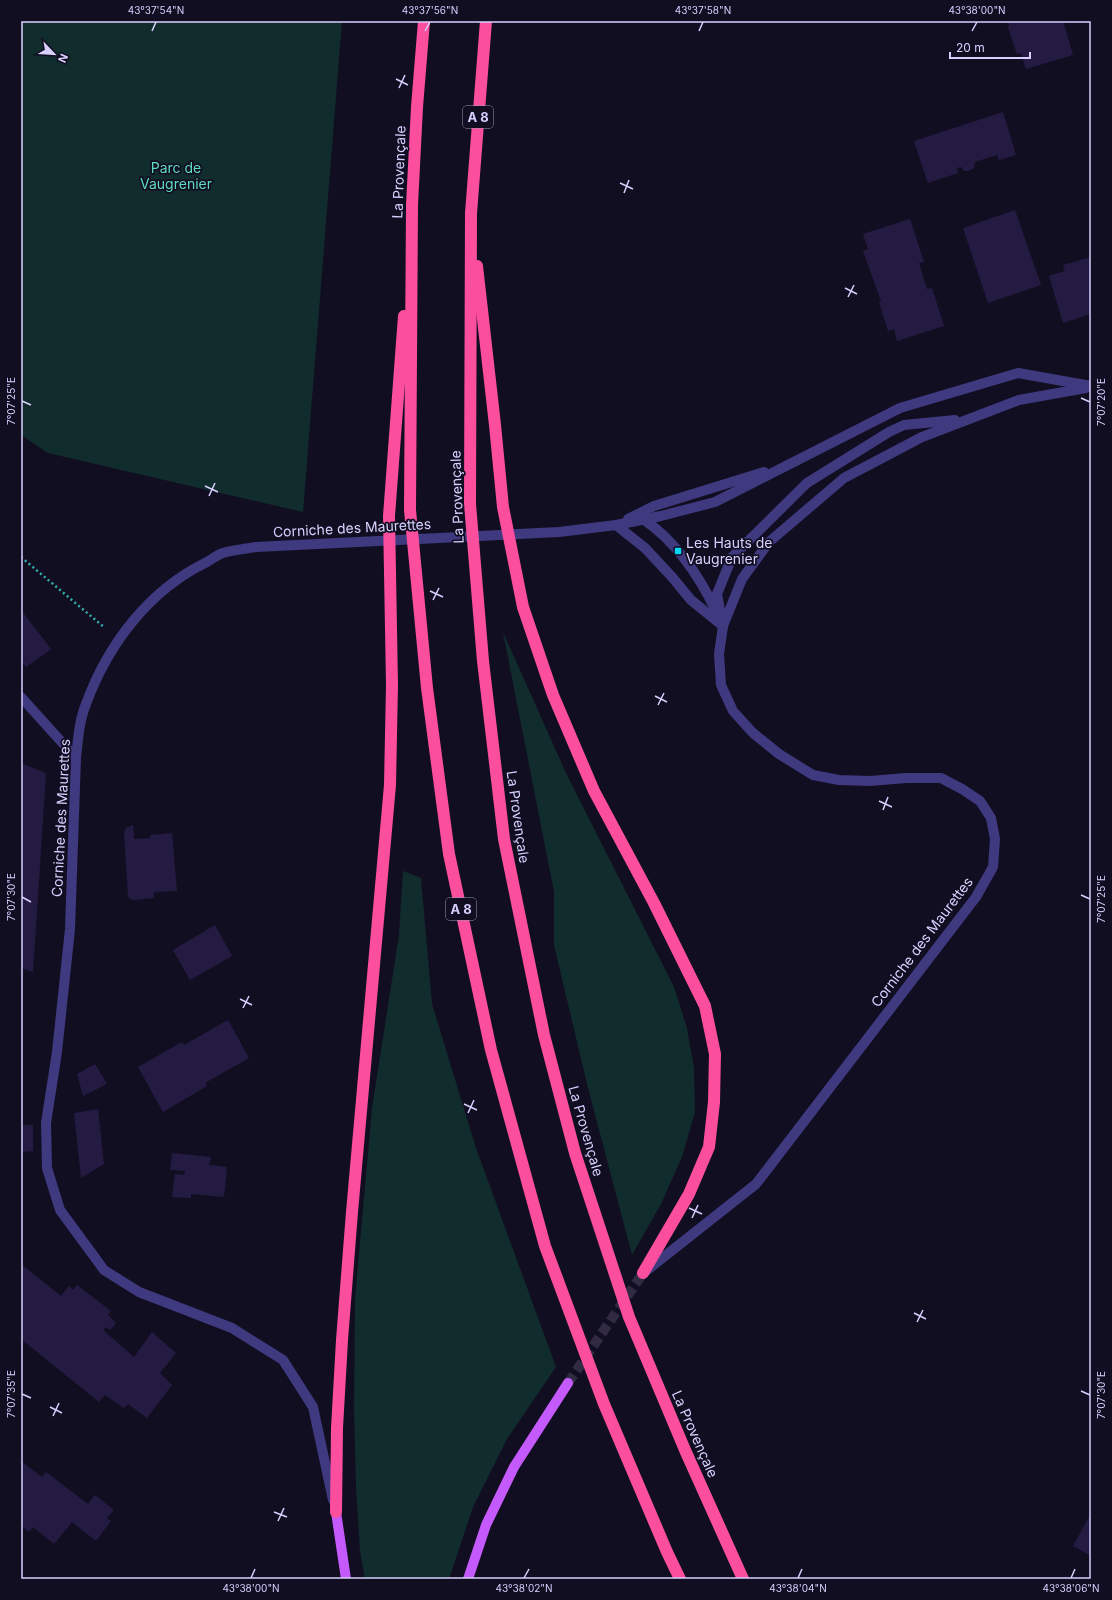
<svg xmlns="http://www.w3.org/2000/svg" width="1112" height="1600" font-family="Inter,sans-serif">
  <rect width="100%" height="100%" fill="#120e22"/>
  <g fill="#112c2c">
    <path d="M21 21H342L303 512 48 453 21 435Z"/>
    <path d="M503 632 566 773 674 987 687 1028 694 1068 695 1112 682 1157 661 1204 632 1255 587 1084 554 945V892Z"/>
    <path d="M403 871 421 878 432 1004 476 1148 556 1367 507 1439 473 1507 449 1579H365L360 1551 356 1486 354 1410 355 1299 372 1108 399 935Z"/>
  </g>
  <g fill="#241b43">
    <path d="M1008 21H1063L1073 55 1026 69 1021 53 1017 54 1008 27 1009 26Z"/>
    <path d="M1003 112 1016 155 999 160 997 155 975 162 974 168 969 171H964L961 167 957 168 958 173 928 183 914 141Z"/>
    <path d="M1015 210 1041 285 988 303 963 228Z"/>
    <path d="M910 219 924 262 919 263 927 289 932 288 944 326 897 341 894 329 888 331 879 302 881 301 863 251 868 249 863 234Z"/>
    <path d="M1091 257V314L1063 323 1049 276 1065 271 1063 265Z"/>
    <path d="M21 610 51 649 26 667 21 661Z"/>
    <path d="M21 763 46 773 33 972 21 968Z"/>
    <path d="M133 825 134 839 150 838V835L172 833 177 891 154 892V898L134 900 130 899 128 896 124 833 126 828Z"/>
    <path d="M215 925 232 956 190 980 173 950Z"/>
    <path d="M228 1020 249 1058 205 1083 207 1086 163 1112 138 1067 182 1042 184 1045Z"/>
    <path d="M95 1064 107 1084 83 1096 77 1074Z"/>
    <path d="M98 1109 104 1164 81 1178 74 1113Z"/>
    <path d="M21 1125H33V1151L21 1152Z"/>
    <path d="M172 1153 211 1157 209 1165 227 1167 224 1197 191 1194V1198L172 1197 175 1174 184 1175 185 1171 170 1170Z"/>
    <path d="M21 1264 61 1296 69 1286 73 1290 77 1285 111 1311 108 1315 116 1323 110 1330 106 1327 103 1330 134 1357 152 1332 176 1353 160 1373 172 1385 147 1418 128 1404 124 1408 105 1395 99 1402 21 1339Z"/>
    <path d="M21 1461 42 1477 46 1472 88 1504 95 1495 114 1510 107 1518 111 1521 96 1541 72 1522 54 1544 33 1527 29 1532 21 1525Z"/>
    <path d="M1091 1513V1556L1073 1546Z"/>
  </g>
  <g fill="none" stroke-linecap="round" stroke-linejoin="round">
    <path stroke="#302b43" stroke-width="10" stroke-dasharray="10 5" stroke-linecap="butt" d="M568 1383 643 1273"/>
    <path stroke="#31b1ad" stroke-width="2.5" stroke-dasharray="2 3" stroke-linecap="butt" d="M21 557 105 628"/>
    <g stroke="#3f3a80" stroke-width="10">
      <path d="M628 519 654 506 764 472"/>
      <path d="M643 519C677 542 700 577 717 613"/>
      <path d="M616 525 645 548 672 577 691 600 723 626"/>
      <path d="M723 626 717 594 732 557 807 483 889 432 904 425 955 420"/>
      <path d="M21 697 76 758"/>
      <path d="M646 1271 756 1184 976 897 993 867 995 839 991 818 980 801 962 789 941 778H906L870 781 839 780 813 775 779 754 753 733 733 711 721 685 719 654 723 626 742 579 769 542 844 478 922 437 1019 400 1086 388"/>
      <path d="M333 1500 313 1407 283 1360 232 1328 139 1292 104 1270 60 1210 47 1168 46 1123 57 1052 70 929 76 758C78 740 79 721 86 704 108 644 149 590 207 562 212 559 217 555 223 553 233 550 245 549 256 547L559 532 616 525 661 516 715 502 900 408 1018 373 1091 386"/>
    </g>
    <g stroke="#c45afb" stroke-width="10">
      <path d="M336 1512 346 1579"/>
      <path d="M468 1579 486 1525 514 1467 568 1383"/>
    </g>
    <g stroke="#fb4e9c" stroke-width="12">
      <path d="M424 21 417 107 412 205 410 510 427 688 449 854 491 1050 545 1246 604 1404 667 1552 680 1579"/>
      <path d="M486 21 471 213 470 504 483 661 504 839 544 1035 575 1153 629 1317 685 1450 743 1579"/>
      <path d="M477 266 495 425 503 507 523 607 553 695 594 791 654 903 705 1006 715 1054 714 1102 709 1147 689 1194 643 1273"/>
      <path d="M336 1512 337 1428 342 1340 352 1212 390 785 392 685 389 516 404 316"/>
    </g>
  </g>
  <path fill="none" stroke="#d7d0fe" stroke-width="1.5" d="M152 31 156 22M425 31 430 22M699 31 703 22M972 31 977 22M396 79 408 85M399 88 405 75M620 183 633 189M624 193 629 180M845 288 857 294M848 297 854 285M1081 398 1090 402M22 401 31 405M205 486 218 492M209 496 215 483M430 591 443 597M433 600 439 588M655 696 667 702M658 705 664 693M879 801 892 807M883 810 888 797M1081 895 1090 899M22 897 31 902M240 999 252 1005M243 1008 249 996M464 1104 477 1110M468 1113 474 1100M689 1208 702 1214M692 1218 698 1205M914 1313 926 1319M917 1322 923 1310M1081 1391 1090 1395M22 1394 31 1398M50 1407 62 1413M53 1416 59 1403M274 1512 287 1517M278 1521 284 1508M251 1578 255 1569M524 1578 529 1569M798 1578 802 1569M1071 1578 1075 1569"/>
  <rect fill="#05d6f5" stroke="#120e22" stroke-width="1.5" x="674" y="547" width="8" height="8" rx="2"/>
  <g text-anchor="middle" stroke-width="3.5" stroke-linejoin="round" paint-order="stroke">
    <g fill="#120e22" stroke="#9c96bc" stroke-width="1">
      <rect x="463" y="106" width="30" height="22" rx="3"/>
      <rect x="446" y="898" width="30" height="22" rx="3"/>
    </g>
    <g font-size="13" font-weight="bold" fill="#d7d0fe">
      <text x="478" y="122">A 8</text>
      <text x="461" y="914">A 8</text>
    </g>
    <g font-size="14" fill="#5edcc0" stroke="#120e22">
      <text x="176" y="173">Parc de<tspan x="176" dy="16">Vaugrenier</tspan></text>
    </g>
    <g font-size="14" fill="#d7d0fe" stroke="#120e22">
      <text transform="translate(399 172) rotate(-88)" y="5">La Provençale</text>
      <text transform="translate(457 497) rotate(-92)" y="5">La Provençale</text>
      <text transform="translate(352 528) rotate(-3)" y="5">Corniche des Maurettes</text>
      <text transform="translate(518 817) rotate(82)" y="5">La Provençale</text>
      <text transform="translate(61 818) rotate(-87)" y="5">Corniche des Maurettes</text>
      <text transform="translate(922 942) rotate(-53)" y="5">Corniche des Maurettes</text>
      <text transform="translate(586 1131) rotate(74)" y="5">La Provençale</text>
      <text transform="translate(695 1434) rotate(66)" y="5">La Provençale</text>
    </g>
    <g font-size="14" fill="#d7d0fe" stroke="#120e22" text-anchor="start">
      <text x="686" y="548">Les Hauts de<tspan x="686" dy="16">Vaugrenier</tspan></text>
    </g>
  </g>
  <rect width="1112" height="1600" fill="none" stroke="#120e22" stroke-width="44"/>
  <g transform="translate(54 54) rotate(115)" stroke="#120e22" stroke-width="3" paint-order="stroke">
  <path d="M0-3L7 15L0 10L-7 15Z" fill="#d7d0fe"/>
  <text y="-6" font-size="11" font-weight="bold" text-anchor="middle" fill="#d7d0fe">N</text>
  </g>
  <path d="M950 52v6h80v-6" fill="none" stroke="#d7d0fe" stroke-width="2"/>
  <text x="956" y="52" font-size="12" fill="#d7d0fe" stroke="#120e22" stroke-width="3" paint-order="stroke">20 m</text>
  <rect x="22" y="22" width="1068" height="1556" fill="none" stroke="#d7d0fe" stroke-width="1.5"/>
  <g font-size="10" text-anchor="middle" fill="#d7d0fe">
    <text x="156" y="14">43°37'54"N</text>
    <text x="430" y="14">43°37'56"N</text>
    <text x="703" y="14">43°37'58"N</text>
    <text x="977" y="14">43°38'00"N</text>
    <text transform="translate(11 401) rotate(-90)" y="4">7°07'25"E</text>
    <text transform="translate(1101 402) rotate(-90)" y="4">7°07'20"E</text>
    <text transform="translate(11 897) rotate(-90)" y="4">7°07'30"E</text>
    <text transform="translate(1101 899) rotate(-90)" y="4">7°07'25"E</text>
    <text transform="translate(11 1394) rotate(-90)" y="4">7°07'35"E</text>
    <text transform="translate(1101 1395) rotate(-90)" y="4">7°07'30"E</text>
    <text x="251" y="1592">43°38'00"N</text>
    <text x="524" y="1592">43°38'02"N</text>
    <text x="798" y="1592">43°38'04"N</text>
    <text x="1071" y="1592">43°38'06"N</text>
  </g>
</svg>
